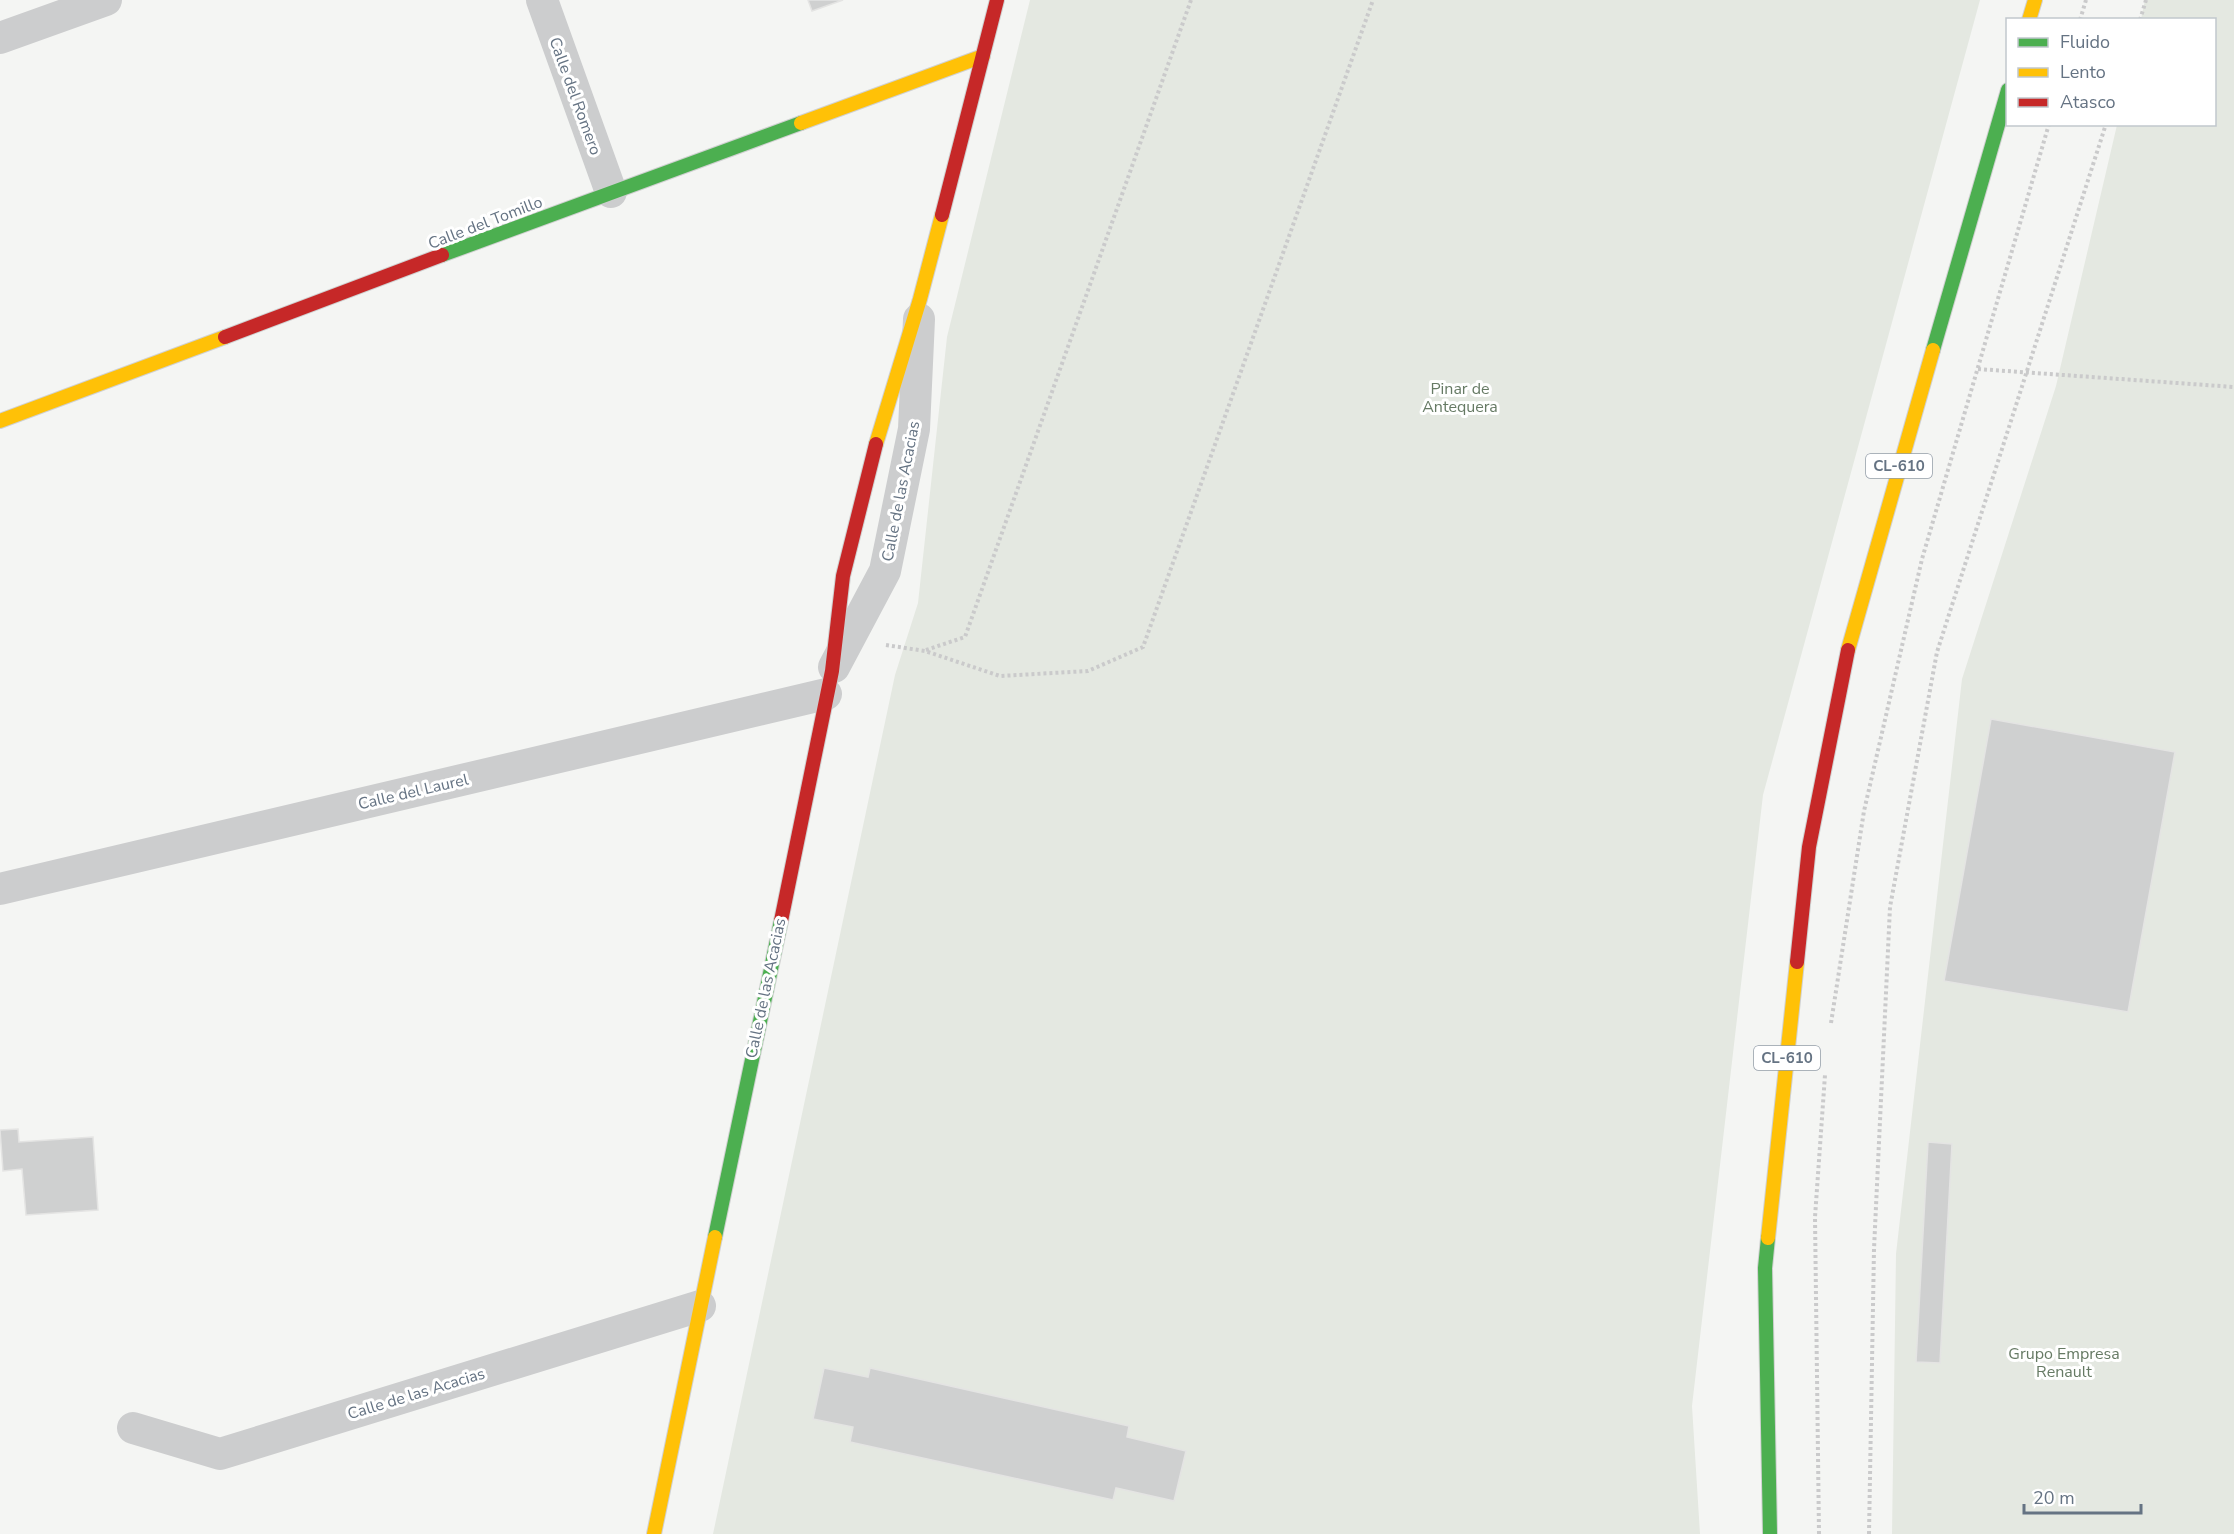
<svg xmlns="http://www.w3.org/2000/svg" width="2234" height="1534" font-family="'Nunito Sans',sans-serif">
  <rect width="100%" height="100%" fill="#f4f5f3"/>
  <g fill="#e4e8e1">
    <path d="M1030 0H1980L1763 795 1692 1406 1700 1534H713L895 675 918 603 947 337Z"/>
    <path d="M2145 0H2234V1534H1892L1896 1254 1962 679 2056 386 2117 125 2214 124V20L2141 19Z"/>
  </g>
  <g fill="#cfd0d0" stroke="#e4e4e3" stroke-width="1.5">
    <path d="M808 0H843L812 11Z"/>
    <path d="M1991 719 2175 752 2128 1012 1944 981Z"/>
    <path d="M18 1129 19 1142 93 1137 98 1210 26 1215 22 1169 3 1171 0 1130Z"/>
    <path d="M1928 1142 1952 1144 1940 1363 1916 1362Z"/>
    <path d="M824 1368 868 1377 870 1368 1129 1426 1127 1437 1186 1451 1174 1501 1116 1488 1113 1500 850 1442 853 1427 813 1419Z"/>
  </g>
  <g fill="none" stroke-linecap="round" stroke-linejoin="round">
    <defs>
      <g id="fast">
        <path d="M442 255 801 123"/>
        <path d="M1933 350 2008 90"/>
        <path d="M715 1237 781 921"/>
        <path d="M1768 1238 1765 1268 1770 1534"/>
      </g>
      <g id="slow">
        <path d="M2029 20 2035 0"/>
        <path d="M801 123 983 56"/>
        <path d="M0 421 225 337"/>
        <path d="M876 444 920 299 942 215"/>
        <path d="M1848 650 1933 350"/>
        <path d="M1768 1238 1797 962"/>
        <path d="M654 1534 715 1237"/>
      </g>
      <g id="jam">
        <path d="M942 215 997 0"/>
        <path d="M225 337 442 255"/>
        <path d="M781 921 832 671 843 576 876 444"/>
        <path d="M1797 962 1809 847 1848 650"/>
      </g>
    </defs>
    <use href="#fast" stroke="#d0d1d1" stroke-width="16"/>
    <use href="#slow" stroke="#d0d1d1" stroke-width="16"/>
    <use href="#jam" stroke="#d0d1d1" stroke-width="16"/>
    <g stroke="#cacacb" stroke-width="4" stroke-dasharray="3 3" stroke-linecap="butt">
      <path d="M2080 20 2086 0"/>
      <path d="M2140 20 2146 0"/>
      <path d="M1978 369 2234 387"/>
      <path d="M886 645 925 651 1000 676 1088 671 1143 647 1373 0"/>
      <path d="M926 650 965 637 1191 0"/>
      <path d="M1831 1023 1864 811 1922 559 2049 124"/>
      <path d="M1819 1534 1815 1217 1825 1075"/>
      <path d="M1869 1534 1874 1249 1890 907 1937 652 2106 124"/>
    </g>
    <g stroke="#cccdce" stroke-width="32">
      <path d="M542 0 611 192"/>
      <path d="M0 38 106 0"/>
      <path d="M834 667 885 571 914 429 919 319"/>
      <path d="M0 889 826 694"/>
      <path d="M133 1428 220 1454 700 1306"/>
    </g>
    <use href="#fast" stroke="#4caf50" stroke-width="14"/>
    <use href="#slow" stroke="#ffc107" stroke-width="14"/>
    <use href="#jam" stroke="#c62828" stroke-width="14"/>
  </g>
  <g text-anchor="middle" stroke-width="6" stroke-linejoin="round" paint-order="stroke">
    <g fill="#fff" stroke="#939da8" stroke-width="1.5">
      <rect x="1866" y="454" width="66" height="24" rx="4.5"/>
      <rect x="1754" y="1046" width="66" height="24" rx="4.5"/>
    </g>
    <g font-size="15" font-weight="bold" fill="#657383">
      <text x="1899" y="471">CL-610</text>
      <text x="1787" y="1063">CL-610</text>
    </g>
    <g font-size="16" fill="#657383" stroke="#fff">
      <text transform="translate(576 96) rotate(70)" y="6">Calle del Romero</text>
      <text transform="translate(485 222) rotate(-21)" y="6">Calle del Tomillo</text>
      <text transform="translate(900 491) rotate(-79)" y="6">Calle de las Acacias</text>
      <text transform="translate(413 791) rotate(-13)" y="6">Calle del Laurel</text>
      <text transform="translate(765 988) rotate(-78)" y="6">Calle de las Acacias</text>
      <text transform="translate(416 1393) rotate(-17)" y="6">Calle de las Acacias</text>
    </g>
    <g font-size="16" fill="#667a64" stroke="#fff">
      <text x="1460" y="394">Pinar de<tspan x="1460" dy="18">Antequera</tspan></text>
      <text x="2064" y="1359">Grupo Empresa<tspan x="2064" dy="18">Renault</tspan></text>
    </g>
  </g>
  <rect x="2006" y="18" width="210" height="108" fill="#ffffff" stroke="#c1c7cd" stroke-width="1.5"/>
  <rect x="2018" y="38" width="30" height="9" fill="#4caf50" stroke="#c1c7cd" stroke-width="1.5"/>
  <text x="2060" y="48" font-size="18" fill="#657383">Fluido</text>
  <rect x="2018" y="68" width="30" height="9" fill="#ffc107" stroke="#c1c7cd" stroke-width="1.5"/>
  <text x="2060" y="78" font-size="18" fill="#657383">Lento</text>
  <rect x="2018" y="98" width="30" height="9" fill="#c62828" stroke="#c1c7cd" stroke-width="1.5"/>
  <text x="2060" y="108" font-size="18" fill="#657383">Atasco</text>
  <path d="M2024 1504v9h117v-9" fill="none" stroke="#657383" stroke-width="3"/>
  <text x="2033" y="1504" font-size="18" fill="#657383" stroke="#ffffff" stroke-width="4.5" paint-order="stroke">20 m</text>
</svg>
